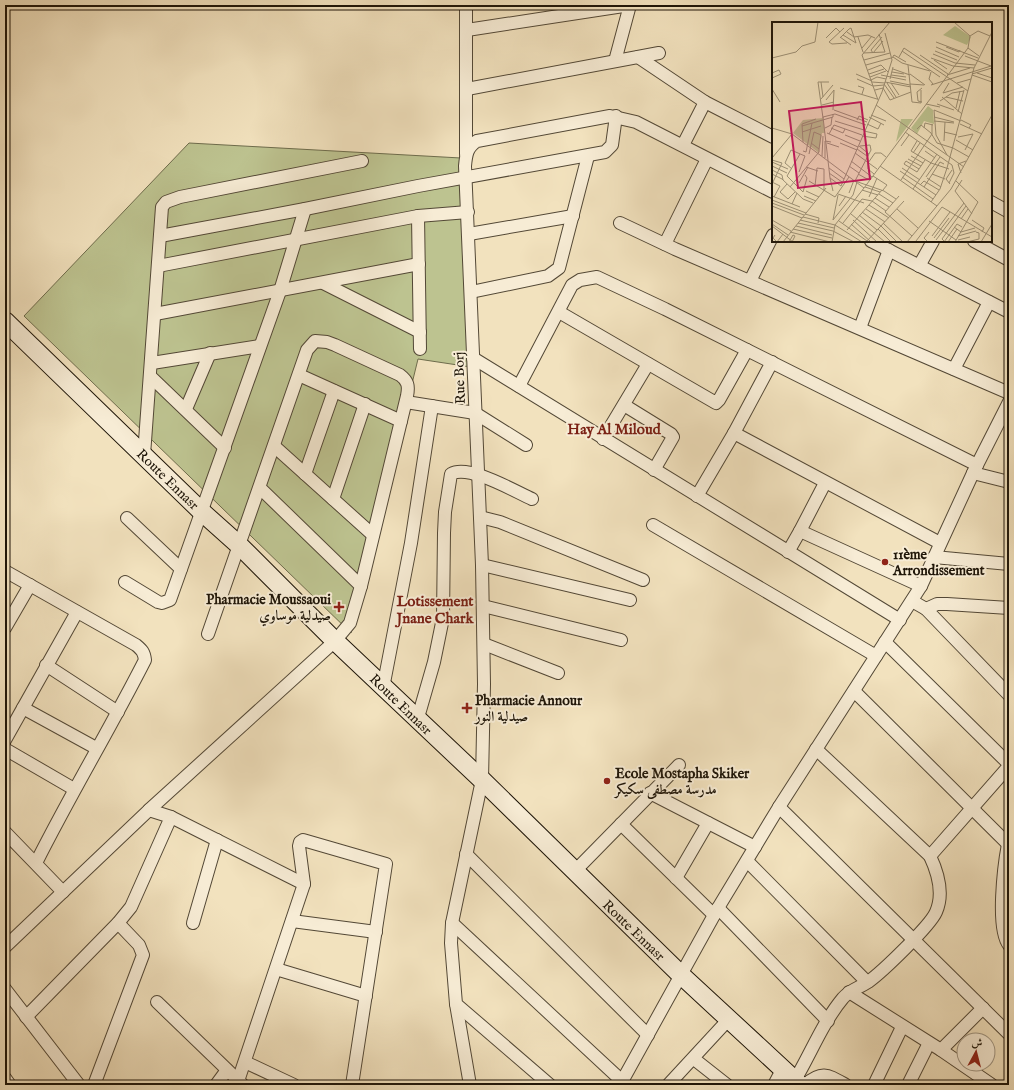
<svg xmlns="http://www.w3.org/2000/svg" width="1014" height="1090" font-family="'IM FELL English',Amiri,serif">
  <rect width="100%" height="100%" fill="#f2e2be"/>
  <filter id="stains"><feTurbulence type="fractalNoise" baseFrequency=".005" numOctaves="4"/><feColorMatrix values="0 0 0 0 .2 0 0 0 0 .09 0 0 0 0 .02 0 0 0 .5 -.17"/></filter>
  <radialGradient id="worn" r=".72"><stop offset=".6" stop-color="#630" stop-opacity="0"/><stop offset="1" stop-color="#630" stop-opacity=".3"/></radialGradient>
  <path fill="#bdc390" stroke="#6e6c4c" d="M189 143 461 158 471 367 418 359 351 633 24 316Z"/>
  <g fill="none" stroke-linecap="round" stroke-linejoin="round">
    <defs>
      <g id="street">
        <path d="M467 30 630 5"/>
        <path d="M638 57 705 102 773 137"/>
        <path d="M615 61 630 5"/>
        <path d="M467 89 659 53"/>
        <path d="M683 145 705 102"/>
        <path d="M466 154V5"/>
        <path d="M991 202 1009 212"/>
        <path d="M418 216 420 349"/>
        <path d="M620 223 675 249 1009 393"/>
        <path d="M469 234 573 216"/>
        <path d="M160 236 305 209 418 186 605 152 612 145 616 116"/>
        <path d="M871 241 1009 312"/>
        <path d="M974 241 1009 260"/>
        <path d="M665 244 707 159"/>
        <path d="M158 266 418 216 468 212"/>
        <path d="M919 266 933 241"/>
        <path d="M750 281 773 235"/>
        <path d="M323 283 420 332"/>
        <path d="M471 292 548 276 559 268 588 156"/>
        <path d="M559 312 716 403 719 400 747 350"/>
        <path d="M155 314 419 264"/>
        <path d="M860 328 889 250"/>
        <path d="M473 358 900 620"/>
        <path d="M152 363 260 346"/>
        <path d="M954 369 989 302"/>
        <path d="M299 375 401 421"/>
        <path d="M151 377 225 448"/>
        <path d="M519 386 572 285 580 280 597 277 665 309 977 465"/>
        <path d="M406 402 475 413 526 445"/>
        <path d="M624 405 671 434 673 437 654 470"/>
        <path d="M186 409 210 353"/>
        <path d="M734 433 940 543"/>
        <path d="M603 439 648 364"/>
        <path d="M274 446 373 535"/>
        <path d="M144 455 162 207 166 202 180 197 362 161"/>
        <path d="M973 473 1009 482"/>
        <path d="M305 474 334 391"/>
        <path d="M697 496 734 433 772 362"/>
        <path d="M333 499 365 404"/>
        <path d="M480 517 500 522 643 580"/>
        <path d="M127 518 181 569"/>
        <path d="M653 525 876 656"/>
        <path d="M800 531 921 586"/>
        <path d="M788 552 800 531 825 483"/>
        <path d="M934 557 1009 564"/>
        <path d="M482 565 630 600"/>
        <path d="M5 571 136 645C142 650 144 652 145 660 110 729 70 795 36 863"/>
        <path d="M125 582 158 602 162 603 170 600 280 291 305 209"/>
        <path d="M912 601 926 609 1009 695"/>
        <path d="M483 606 621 640"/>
        <path d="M926 609 937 604H947L1009 608"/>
        <path d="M5 628 30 585"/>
        <path d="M208 634 307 350 315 341 327 342 335 345 400 375C408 381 409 386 407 396L361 586"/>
        <path d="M885 642 1009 764"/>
        <path d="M484 644 558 673"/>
        <path d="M46 665 118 712"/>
        <path d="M383 688 411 543 432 406"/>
        <path d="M854 691 1009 845"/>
        <path d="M23 708 96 748"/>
        <path d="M417 721 434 662 443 618 444 533 445 512 451 474C469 464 514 491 532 499"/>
        <path d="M5 740 77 612"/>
        <path d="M5 749 74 789"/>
        <path d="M816 749 930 856"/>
        <path d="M650 793 755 847"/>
        <path d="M779 807 1009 1034"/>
        <path d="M149 810 171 817 304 884"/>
        <path d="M621 824 714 915"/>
        <path d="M5 832 63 892"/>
        <path d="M1008 844C1004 865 996 929 1009 945"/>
        <path d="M466 854 648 1035"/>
        <path d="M747 861 867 982"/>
        <path d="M574 872 679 765"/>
        <path d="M676 878 708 823"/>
        <path d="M718 908 828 1021"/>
        <path d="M292 921 376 932"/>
        <path d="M193 923 217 840"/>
        <path d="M452 923 622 1081"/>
        <path d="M5 947 149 810 335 641 350 623 361 586 260 488"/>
        <path d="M276 969 366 996"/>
        <path d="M5 989 79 1085"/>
        <path d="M849 992 941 1050 992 1085"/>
        <path d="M157 1002 243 1085"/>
        <path d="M456 1004 470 1085"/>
        <path d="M26 1017 118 923 131 907 171 817"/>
        <path d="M941 1050 983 1008"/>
        <path d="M694 1059 727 1085"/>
        <path d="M245 1062 294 1085"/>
        <path d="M5 1078 10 1085"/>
        <path d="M795 1080C811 1053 823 1022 843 998 850 990 859 988 868 982 882 972 930 926 936 912 944 894 938 873 930 856L1009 766"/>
        <path d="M238 1081 304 884 299 846 300 842 303 840 386 864 352 1085"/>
        <path d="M94 1085 143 955 139 945 118 923"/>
        <path d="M216 1085 227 1070"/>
        <path d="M550 1085 456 1004 451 943 452 923 482 780 484 684 482 565 465 166C466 155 467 147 477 141L610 116 636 122 773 192"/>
        <path d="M620 1085 718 908 779 807 921 586 973 473 1009 402"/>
        <path d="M668 1085 729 1019"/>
        <path d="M774 1085 783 1068"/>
        <path d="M805 1085C822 1070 828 1075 846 1085"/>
        <path d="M874 1085 902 1027"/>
        <path d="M908 1085 929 1043"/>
      </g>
      <path id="secondary" d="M5 321 202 512 240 546 335 641 482 780 680 974 800 1085"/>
    </defs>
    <use href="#street" stroke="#534836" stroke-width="14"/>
    <use href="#secondary" stroke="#1e1508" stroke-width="20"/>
    <use href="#street" stroke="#f7ecd5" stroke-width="12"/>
    <use href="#secondary" stroke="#f7ecd5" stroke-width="18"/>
  </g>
  <g fill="#8f2418" stroke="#f7ecd5" stroke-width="1.5">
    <circle cx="885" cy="562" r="4"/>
    <path d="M337 601h4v4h4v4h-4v4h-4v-4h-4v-4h4z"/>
    <path d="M465 702h4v4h4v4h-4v4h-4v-4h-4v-4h4z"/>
    <circle cx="607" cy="781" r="4"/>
  </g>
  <g text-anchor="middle" stroke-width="4" stroke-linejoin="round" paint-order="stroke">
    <g font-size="14" fill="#1e1508" stroke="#f7ecd5">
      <text transform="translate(459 378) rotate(-92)" y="5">Rue Borj</text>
      <text transform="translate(168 479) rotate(44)" y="5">Route Ennasr</text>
      <text transform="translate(401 704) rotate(44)" y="5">Route Ennasr</text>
      <text transform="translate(634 930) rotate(44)" y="5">Route Ennasr</text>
    </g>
    <g font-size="14" font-weight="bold" fill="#1e1508" stroke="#f7ecd5" text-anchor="start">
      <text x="893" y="559">11ème<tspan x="893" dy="16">Arrondissement</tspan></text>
      <text x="331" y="604" text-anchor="end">Pharmacie Moussaoui<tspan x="331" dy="16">صيدلية موساوي</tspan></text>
      <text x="475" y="705">Pharmacie Annour<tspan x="475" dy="16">صيدلية النور</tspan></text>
      <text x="615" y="778">Ecole Mostapha Skiker<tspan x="615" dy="16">مدرسة مصطفى سكيكر</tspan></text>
    </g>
    <g font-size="15" font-weight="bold" fill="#7a1f14" stroke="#f7ecd5">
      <text x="614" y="434">Hay Al Miloud</text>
      <text x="435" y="606">Lotissement<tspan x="435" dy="17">Jnane Chark</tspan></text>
    </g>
  </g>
  <g transform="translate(772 22)">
    <rect width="220" height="220" fill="#f2e2be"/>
    <path d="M183 4 199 15 195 23 171 13ZM156 84 161 88 162 102 152 99 145 112 139 106ZM51 96 53 111H50L47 131 21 111 31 98ZM129 97H141L124 120Z" fill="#bdc390"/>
    <path fill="none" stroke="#9d9075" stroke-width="1" d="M72 6 57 20 60 22 75 21M75 10 82 15 96 13 103 16M198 14 206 9 218 14M68 15 79 23M86 15 91 30M54 16 64 6 68 10M68 16 77 7 79 6 84 21 71 13M164 20 206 36M164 25 187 35M174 25 187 30 188 28M90 26 100 14M196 26 207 34M130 29 168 55M163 29 185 38M91 31 113 30 107 12M101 31 99 28 110 15M101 31 111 19M161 32 183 41M148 33 176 52M193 34 219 44M121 35 130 41 158 49M127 35 132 26 196 69M0 36 24 30 30 24 43 20 46 0M120 36 122 33 134 40M159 36 181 44 202 46M92 38 118 31M162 38 175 47M183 41 203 43M94 43 119 36M136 43 140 80 149 81V68M121 47 138 53M96 48 109 43 116 50M120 50 132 52M159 50 157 57 161 62M0 51 7 48 9 52 0 56M205 51 220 56M84 52 100 59M97 52 112 47M138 52 153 63M200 52 220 46M109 53 134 58M119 53 134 55M175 53 198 46M200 53 220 60M98 55 114 49M85 57 101 64 112 63M118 57 121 45M99 58 105 55 114 57M118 59 138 63M49 60 51 75M100 60 113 61M113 60 139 65M115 61 124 75M119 61 127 73M177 61 171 71 191 65M185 61 199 57M112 62 122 76M138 62 152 63M159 63 219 44M86 64 92 66 90 72M68 66 105 77M0 67 8 80M103 68 111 66 118 78 139 70M170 75 190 92M174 75 191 79M49 77 61 63M54 78 62 68 61 88M106 78 90 33 118 0M168 79 180 71 192 69M150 80 146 79 145 70 150 66M154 82 168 85M165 82 182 88M50 83 62 80M104 83 192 145M184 86 188 69M62 88 95 100M186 90 192 68M99 93 114 99M97 95 112 103M162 95 182 100M51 96 46 60H57M85 98 87 94 96 98M189 98 199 103 197 106M63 99 92 108M162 99 182 101M95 102 106 107 109 101M188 102 210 112M30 104 61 95V92M0 106 20 112 92 166 63 203 90 220M53 106 59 103 60 95M59 106 71 111 73 107M152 106 153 101 161 103M145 107 149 103 159 111 165 121 181 126M92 109 105 112M30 110 49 104M133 110 180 143 182 151 177 161M172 110 185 113M55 111 86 125M57 112 62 103 90 113M73 113 88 119M90 114 104 116 105 112M186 115 201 112 193 128M184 118 201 128M145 119 139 129 159 141 177 147M172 119 173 100M31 120 30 102 44 97M55 121 67 125M68 121 85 128M87 124 97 132M129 124 137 113M181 126 197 135M85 127 95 134M31 129 34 130 40 101M153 129 163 136M83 131 105 147M141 131 148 121M28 132 15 154 31 170 35 156 33 153M37 132 42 110 49 113 47 127M175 133 164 113 162 88 189 99M50 134 51 114M139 134 151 141M0 136 20 112M53 136V119L59 120M136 137 149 144M0 138 10 141 1 160M79 139 100 155M0 140 16 147M96 140V147L102 152M96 141 103 131H109L114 135M0 144 15 151M77 144 87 151M108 144 165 184M34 145 46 149M57 146 72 157M130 146 148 158M20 147 13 141 19 128 33 134 27 150M147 147 134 139 132 142 145 150 153 138M0 148 10 153 11 158M128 149 164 173M57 151 70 160M189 151 186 142 194 139M0 152 10 157 31 177 41 181M86 152 97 158M160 152 173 157M101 154 115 163 111 168M130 155 161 177M154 155 168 135M58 156 61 169M155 156 169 165M129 158 160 112V102M190 158 183 169 200 192M37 159 63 175 77 155M83 159 99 128 98 123 88 124M83 159 112 169 124 177M0 160 8 164 2 175M27 161 36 145M15 162 8 170 16 177 23 170M178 162 174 157 180 148M148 163 152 159 167 168M43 164 45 146 52 147V169M69 164 110 70 120 38 113 11M69 164 58 156 51 95 63 92 94 103M18 165 47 130V127L39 121M93 165 108 170M152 165 168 140 172 142M92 166 196 26 198 14 182 0M141 167 165 132M90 168 106 173M34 169 47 175M77 171 82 158M66 172 92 181M107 172 121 181M0 174 28 185M32 174 44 179M127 174 113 190 140 214M97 175 105 156M103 176 117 185M0 178 34 191M159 180 168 167 175 146 202 46 220 10M0 181 32 193M20 182 25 171M97 183 117 196M0 184 30 196M67 184 74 174M94 187 113 200M125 187 146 206M90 190 109 204M33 192 47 196 46 201M79 192 113 220M87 193 105 208M31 195 63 203 60 220M189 197 196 187M0 198 19 209M28 198 62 206M61 198 81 173 85 160M61 198 66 173M81 198 105 220M200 198 212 206 210 210M67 199 95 219 132 179M157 199 184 218M26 201 61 209M71 201 90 177 100 179 114 189M111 201 131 220M0 202 16 213M79 202 99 220M0 204 21 220M24 204 60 213M109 204 125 220M182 205 189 210 203 206M21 207 60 216M106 207 119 220M75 208 110 168M61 209 82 220M18 210 58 220M3 213 1 216 5 220 11 212M160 214 178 190M186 214 204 209M162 216 177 196M164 218 192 181M186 218 198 215M144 219 170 185 220 215M172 219 170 217 194 184M11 220 54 166M17 220 21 213 23 214 20 220M135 220 179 167 220 93M156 220 152 216 157 210M172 220 185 202 190 205M176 220 185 207M183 220 206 180 184 159M195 220 207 217V211L204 210M209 220 220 202"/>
    <path fill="#c2185b" fill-opacity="0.15" stroke="#c2185b" stroke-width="2" d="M89 80 98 157 26 166 17 89Z"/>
    <rect width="220" height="220" fill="none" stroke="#1e1508" stroke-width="2"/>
  </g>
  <rect width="1014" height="1090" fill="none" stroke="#f2e2be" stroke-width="20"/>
  <rect x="6" y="6" width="1002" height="1078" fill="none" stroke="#1e1508" stroke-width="2"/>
  <rect x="10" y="10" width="994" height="1070" fill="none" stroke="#1e1508"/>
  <g transform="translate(976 1052) rotate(7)"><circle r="19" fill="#f7ecd5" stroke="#a09683"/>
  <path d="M0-3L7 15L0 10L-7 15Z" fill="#8f2418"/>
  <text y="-6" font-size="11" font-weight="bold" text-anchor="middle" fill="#1e1508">ش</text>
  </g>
  <rect width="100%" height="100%" filter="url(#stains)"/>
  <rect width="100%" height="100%" fill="url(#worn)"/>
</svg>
